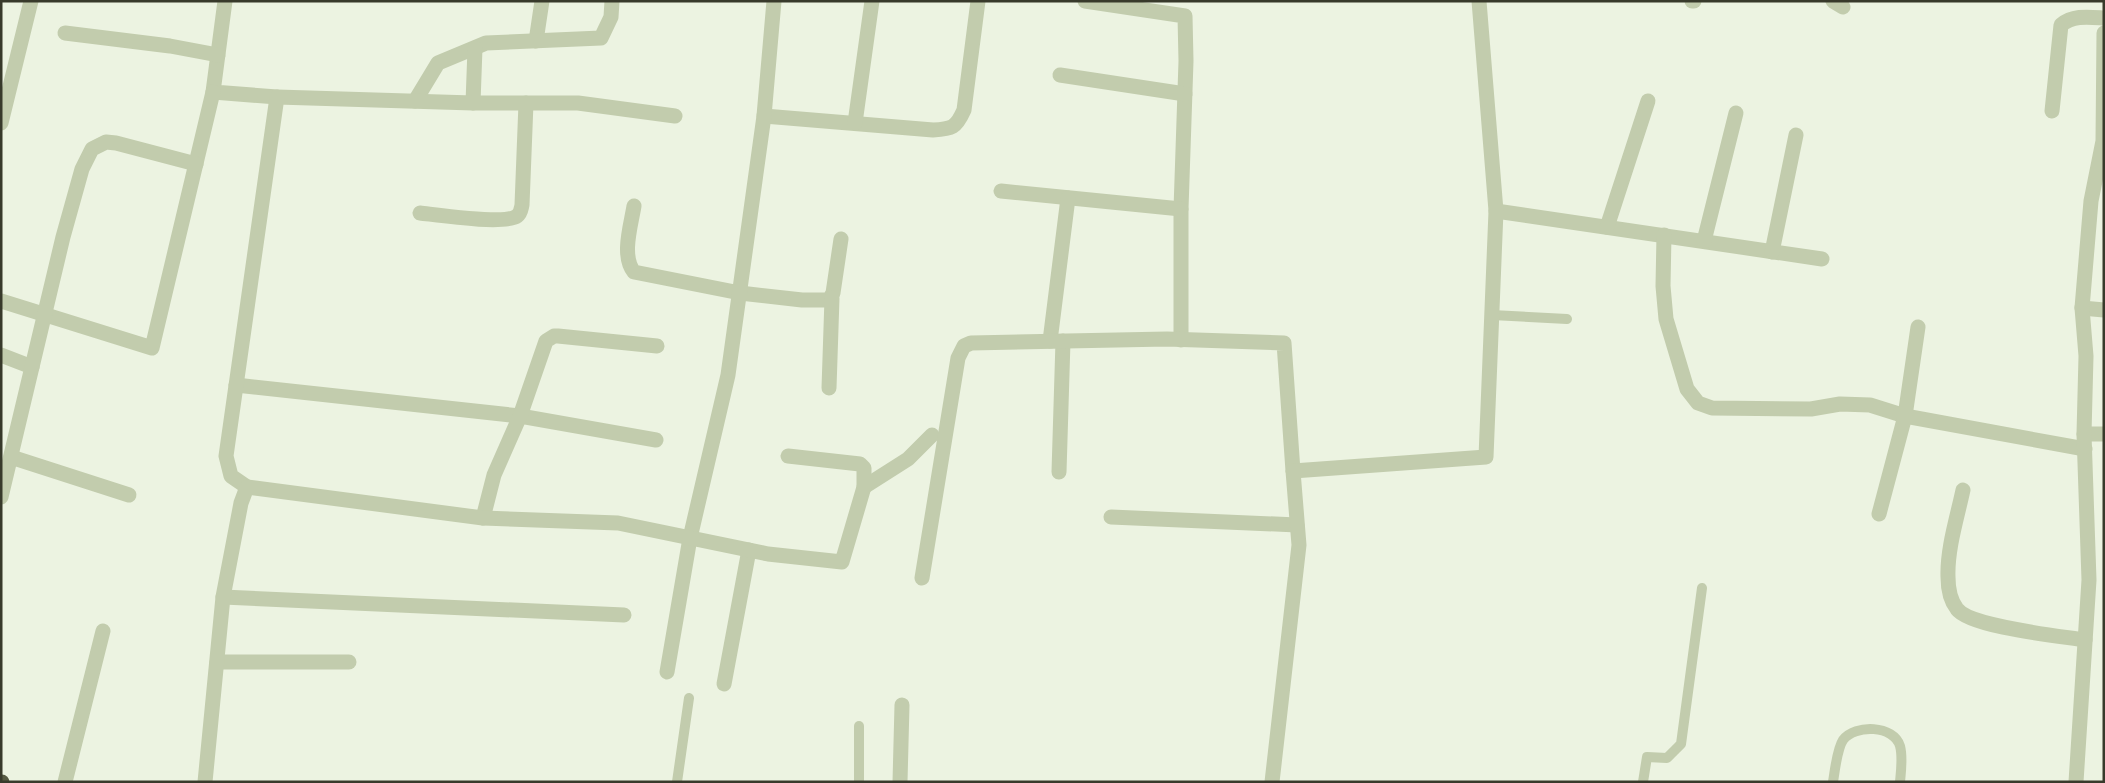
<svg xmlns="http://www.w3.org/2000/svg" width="2105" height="783" font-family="Manrope,sans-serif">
  <rect width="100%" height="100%" fill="#ecf3e1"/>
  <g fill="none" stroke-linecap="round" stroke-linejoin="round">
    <g stroke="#c2ccad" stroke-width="10">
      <path d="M1492 315 1567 319"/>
      <path d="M677 782 689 698"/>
      <path d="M859 782V726"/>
      <path d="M1643 782 1647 757 1667 758 1681 744 1702 588"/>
      <path d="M1833 782C1835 770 1837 749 1843 740 1855 724 1894 725 1900 746 1903 757 1901 771 1900 782"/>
    </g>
    <g stroke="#c2ccad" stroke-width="15">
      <path d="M225 1 213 92 277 97"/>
      <path d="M1085 1 1185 16 1186 61 1181 209V340"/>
      <path d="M1692 1H1694"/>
      <path d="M1833 1 1843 7"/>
      <path d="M65 33 170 46 218 55"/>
      <path d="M536 41 542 1"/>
      <path d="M1060 75 1185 94"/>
      <path d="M415 101 438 63 486 43 601 38 611 17 612 1"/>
      <path d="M473 103 475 48"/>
      <path d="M2052 111 2061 25C2073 15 2088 17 2104 18"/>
      <path d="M764 116 933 130C952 129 956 128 964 110L978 1"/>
      <path d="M1 123 31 1"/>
      <path d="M855 123 872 1"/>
      <path d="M1001 191 1181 209"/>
      <path d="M634 206C631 225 621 256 634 272L740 293 802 300H829L833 293 841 239"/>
      <path d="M1496 211 1822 259"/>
      <path d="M420 213C438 215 505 225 517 216 521 213 521 209 522 205L526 103"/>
      <path d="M1607 227 1648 101"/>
      <path d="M1664 235 1663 286 1666 319 1687 389 1698 403 1712 408 1811 409 1840 404 1870 405 1905 416 2085 449"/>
      <path d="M1704 241 1736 113"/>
      <path d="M1772 252 1796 135"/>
      <path d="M1 301 152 348 213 92"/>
      <path d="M2082 308 2104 310"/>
      <path d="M1050 341 1068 198"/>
      <path d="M1 355 32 367"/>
      <path d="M236 385 520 416 656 440"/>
      <path d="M829 388 832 298"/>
      <path d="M2084 434H2104"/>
      <path d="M11 457 129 495"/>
      <path d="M1059 472 1063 341"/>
      <path d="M247 487 231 476 226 456 277 97 473 103H578L675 116"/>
      <path d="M864 487 908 459 932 435"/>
      <path d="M1963 490C1957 518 1947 549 1948 577 1948 588 1950 600 1957 609 1970 627 2060 636 2085 640"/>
      <path d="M1 497 63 237 82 169 92 149 106 142 116 143 196 164"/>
      <path d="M1879 514 1905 416 1918 327"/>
      <path d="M1111 517 1297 525"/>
      <path d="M483 518 494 475 520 416 546 341 554 336H558L657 346"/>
      <path d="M922 578 958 358 964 346 971 343 1167 339 1284 343 1293 471"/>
      <path d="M223 597 624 615"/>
      <path d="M217 662H349"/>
      <path d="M667 672 690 538 728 375 764 116 774 1"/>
      <path d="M724 684 749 550"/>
      <path d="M65 782 103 631"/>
      <path d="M205 782 223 597 241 503 247 487 483 518 618 523 768 554 842 562 864 487V468L860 464 788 456"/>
      <path d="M900 782 902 705"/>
      <path d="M1272 782 1299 545 1293 471 1486 457 1496 211 1479 1"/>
      <path d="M2076 782 2089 580 2084 434 2086 356 2082 308 2091 201 2103 141 2104 33"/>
    </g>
    <path stroke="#575b43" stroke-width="15" d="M1 782H2"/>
  </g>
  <rect width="2105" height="783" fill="none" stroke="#383a2b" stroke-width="5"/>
</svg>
